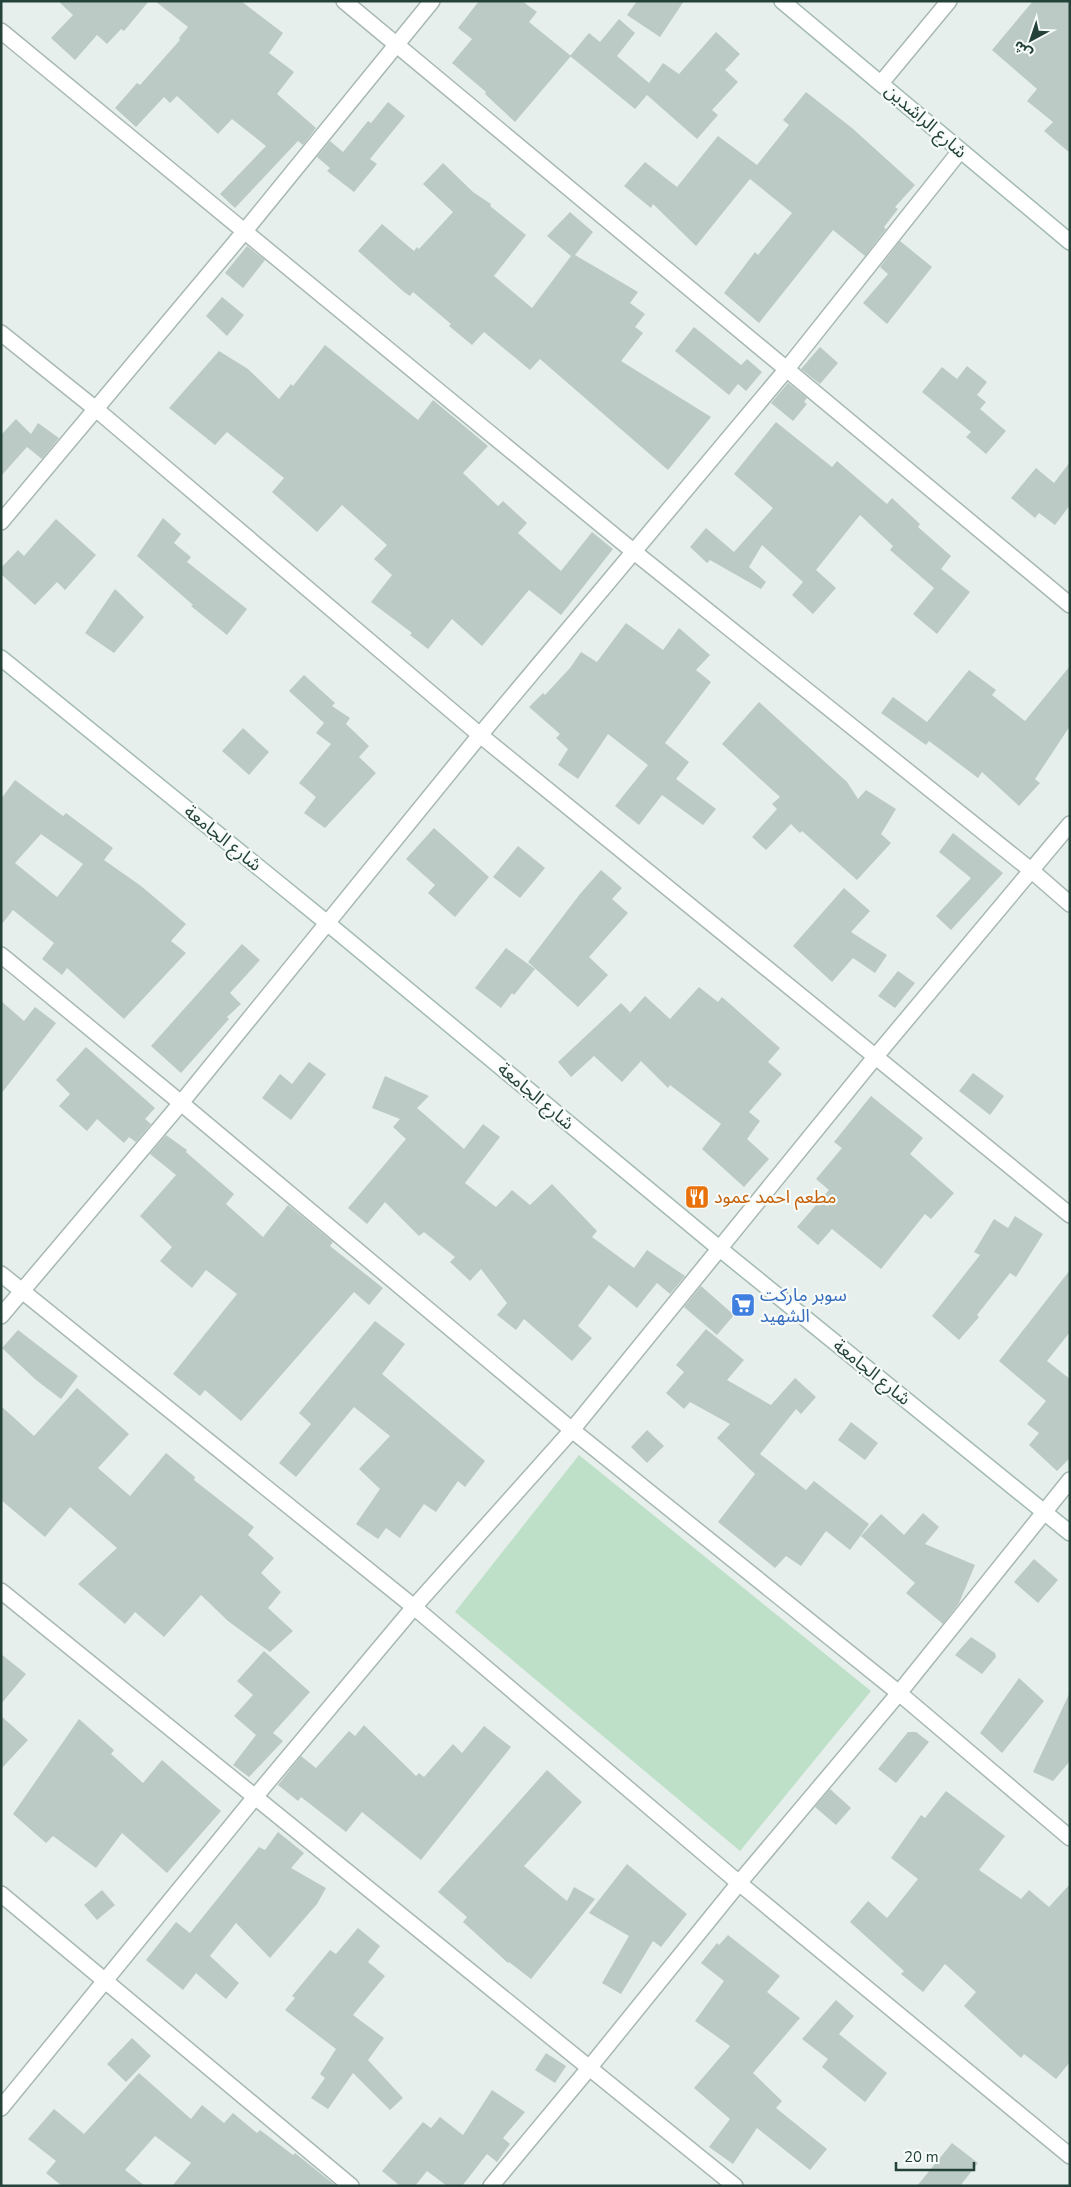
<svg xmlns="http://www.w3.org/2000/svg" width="1071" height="2187" font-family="'Nunito Sans','Noto Sans Arabic',sans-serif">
  <rect width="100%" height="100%" fill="#e6efeb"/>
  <path fill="#bfe0c8" d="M579 1455 871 1691 740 1851 455 1612Z"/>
  <g fill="#bbcac4" fill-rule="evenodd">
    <path d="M58 1H149L124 31 121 29 107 44 97 35 75 60 51 38 73 15Z"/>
    <path d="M155 1H241L283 33 269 53 294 72 277 94 316 128 303 145 298 141 235 208 220 194 266 146 232 119 218 134 177 96 170 103 164 97 136 127 115 108 137 83 140 85 180 40 179 38 188 27Z"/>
    <path d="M479 1H522L537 12 529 22 571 56 515 122 485 94 486 92 452 63 472 39 458 28Z"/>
    <path d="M637 1H684L660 37 627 15Z"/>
    <path d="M1033 1H1070V153L1044 131 1053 122 1027 101 1037 89 992 50Z"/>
    <path d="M619 19 635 33 617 56 649 83 663 63 679 74 716 32 740 54 725 70 738 82 712 110 718 115 697 139 647 95 635 109 570 56 589 33 600 42Z"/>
    <path d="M806 92 852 128 915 185 895 207 898 209 884 227 886 229 865 256 833 230 759 323 724 293 755 252 758 255 792 213 750 179 696 246 653 204 651 208 624 186 645 162 677 187 718 136 757 165 789 125 783 120Z"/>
    <path d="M388 102 405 116 370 159 377 164 354 192 327 171 330 168 317 157 330 141 343 152 368 121 371 123Z"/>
    <path d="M443 163 473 192 491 204 490 206 526 235 494 276 532 308 571 256 547 236 570 212 593 232 575 255 638 292 630 303 645 314 635 327 643 333 621 361 711 417 668 470 540 359 530 370 484 332 472 345 449 326 451 324 413 292 410 296 404 292 358 251 382 224 414 251 417 247 419 249 453 212 423 184Z"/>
    <path d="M900 241 932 267 887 324 863 303 888 274 880 267Z"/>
    <path d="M247 246 265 260 243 288 225 273Z"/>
    <path d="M222 297 244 315 227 336 206 316Z"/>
    <path d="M694 327 741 365 747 359 762 372 746 391 738 384 729 395 675 351Z"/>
    <path d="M325 345 418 420 433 400 488 446 463 473 498 506 503 501 527 523 518 533 561 571 592 532 613 549 561 615 529 590 482 646 452 619 428 649 410 635 412 633 371 602 392 575 374 559 387 545 342 505 317 532 272 492 284 478 227 432 215 445 169 408 219 351 248 369 279 399 291 384 293 386Z"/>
    <path d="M820 347 838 363 820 384 801 369Z"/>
    <path d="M967 366 987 382 977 395 986 402 980 409 1006 431 986 454 966 437 971 432 922 392 942 367 957 379Z"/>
    <path d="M788 383 807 398 804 402 807 404 793 421 771 403Z"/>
    <path d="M16 419 31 434 38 423 59 438 42 459 27 447 1 476V435Z"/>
    <path d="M776 422 832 467 837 461 887 504 892 498 920 524 918 527 951 556 941 569 970 592 937 634 913 614 934 588 890 550 893 546 860 515 816 570 836 588 813 614 792 595 803 582 762 545 749 567 766 582 761 589 710 560 707 563 690 547 706 528 734 552 773 508 734 474Z"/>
    <path d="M1070 462V505L1055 525 1039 513 1035 518 1011 498 1036 468 1054 483Z"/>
    <path d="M163 518 181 534 174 543 191 557 187 562 247 609 227 635 191 606 193 605 137 556Z"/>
    <path d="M56 519 96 555 65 590 57 582 35 605 1 574V568L18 550 24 556Z"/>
    <path d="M115 589 144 617 114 653 85 633Z"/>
    <path d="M626 623 663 650 679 628 710 655 696 670 711 682 665 743 689 762 676 779 716 809 703 825 662 795 639 825 615 806 648 765 608 734 578 779 558 765 568 749 556 738 560 734 529 707 543 693 545 695 570 668 581 652 597 662Z"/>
    <path d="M1070 666V726L1035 779 1040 783 1019 806 982 772 978 778 929 741 926 745 881 713 893 697 927 722 969 670 996 690 992 695 1025 721Z"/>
    <path d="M304 675 335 703 332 706 350 718 346 724 369 746 359 757 376 773 325 828 304 813 316 797 299 783 331 744 316 733 324 723 289 691Z"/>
    <path d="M759 702 847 782 858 799 866 790 896 809 881 834 891 843 857 880 802 831 800 833 791 824 766 850 752 837 777 809 772 804 780 797 722 744Z"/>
    <path d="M243 728 269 752 249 775 222 751Z"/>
    <path d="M15 780 63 816 66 813 113 848 104 860 141 886 186 924 171 941 186 953 124 1019 67 968 62 975 42 959 54 943 13 910 1 925V799ZM41 834 83 864 57 897 15 863Z"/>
    <path d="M434 828 489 877 455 917 428 893 435 885 406 859Z"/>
    <path d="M953 833 1003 873 951 930 936 916 971 878 939 852Z"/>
    <path d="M518 846 545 868 520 898 493 877Z"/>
    <path d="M601 870 622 888 612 899 628 913 589 957 608 975 578 1007 528 962 580 894Z"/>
    <path d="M844 888 870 911 851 932 887 955 875 973 853 958 832 982 793 946Z"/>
    <path d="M242 944 260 960 230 993 241 1004 227 1017 229 1019 181 1073 151 1046Z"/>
    <path d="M506 948 535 969 514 995 512 993 501 1008 475 988Z"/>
    <path d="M898 971 915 983 895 1008 878 996Z"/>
    <path d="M699 987 718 1002 722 997 780 1048 768 1062 782 1074 749 1112 760 1121 747 1139 769 1159 744 1187 702 1149 721 1124 670 1085 668 1088 641 1061 622 1082 594 1056 571 1077 558 1062 621 1003 630 1012 627 1016 645 996 670 1019Z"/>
    <path d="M1 1001 24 1021 35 1007 56 1023 1 1094Z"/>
    <path d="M86 1047 155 1108 145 1119 151 1124 136 1142 129 1137 124 1143 97 1119 87 1131 59 1106 70 1094 56 1080Z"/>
    <path d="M309 1062 326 1074 291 1120 262 1098 280 1074 292 1084Z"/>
    <path d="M973 1073 1004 1096 990 1115 959 1091Z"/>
    <path d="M385 1076 429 1096 417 1108 464 1149 483 1124 500 1137 465 1183 496 1207 512 1190 530 1205 552 1184 597 1231 592 1237 634 1268 647 1250 685 1276 670 1294 657 1283 637 1308 609 1285 578 1326 592 1338 572 1361 524 1319 516 1330 497 1315 507 1303 481 1269 470 1281 450 1262 455 1257 424 1232 419 1236 385 1202 367 1224 348 1208 406 1139 393 1127 400 1119 372 1108Z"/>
    <path d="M871 1096 923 1138 910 1154 954 1193 931 1219 925 1214 881 1269 832 1229 818 1245 797 1227 829 1190 816 1179 842 1148 834 1142Z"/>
    <path d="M166 1135 187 1150 186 1152 234 1194 226 1204 263 1237 288 1205 333 1242 330 1246 383 1288 369 1305 354 1292 241 1421 205 1390 200 1396 173 1374 237 1294 206 1270 192 1288 160 1261 172 1247 140 1216 176 1175 150 1154Z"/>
    <path d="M1015 1216 1043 1234 1016 1277 1010 1273 977 1315 979 1317 959 1340 932 1316 980 1255 974 1252 994 1219 1008 1228Z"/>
    <path d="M1070 1270V1332L1047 1361 1070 1379V1458L1057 1471 1029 1445 1039 1433 1027 1424 1046 1401 999 1361Z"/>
    <path d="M701 1286 734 1315 717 1335 684 1307Z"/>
    <path d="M375 1321 405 1344 382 1374 485 1461 465 1487 458 1481 436 1512 424 1504 400 1538 386 1528 378 1539 356 1524 380 1489 359 1469 390 1436 354 1407 296 1477 279 1463 311 1424 299 1413Z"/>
    <path d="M706 1329 744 1360 727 1380 771 1405 795 1378 816 1397 801 1414 796 1409 760 1454 806 1490 814 1481 869 1524 850 1550 826 1531 801 1566 786 1556 775 1568 718 1522 755 1474 717 1438 730 1424 690 1402 684 1409 666 1393 684 1372 676 1365Z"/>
    <path d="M18 1330 78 1376 61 1399 36 1380 2 1348Z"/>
    <path d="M77 1388 129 1434 98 1468 130 1496 166 1453 195 1477 194 1480 254 1527 248 1535 274 1558 261 1573 281 1592 268 1608 293 1631 270 1652 228 1621 201 1595 164 1637 135 1612 125 1624 78 1584 117 1548 70 1507 45 1537 1 1500V1406L34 1436Z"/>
    <path d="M851 1422 878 1443 865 1460 838 1440Z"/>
    <path d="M647 1430 664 1446 647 1463 631 1447Z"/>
    <path d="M923 1513 939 1527 925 1544 975 1565 959 1603 943 1624 906 1593 915 1583 861 1536 881 1514 904 1535Z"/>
    <path d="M1034 1559 1058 1580 1038 1603 1014 1582Z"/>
    <path d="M971 1637 995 1653 996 1657 982 1674 955 1655Z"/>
    <path d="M264 1651 310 1692 273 1733 283 1741 249 1777 233 1765 256 1735 234 1716 253 1695 237 1681Z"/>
    <path d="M1 1654 26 1674 1 1704Z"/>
    <path d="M1019 1678 1044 1701 1002 1753 980 1733Z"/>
    <path d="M1070 1692V1761L1053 1781 1033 1772Z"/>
    <path d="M1 1716 28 1740 1 1769Z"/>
    <path d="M79 1719 114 1750 111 1754 143 1783 162 1760 221 1811 167 1873 122 1833 96 1868 53 1836 46 1843 13 1814Z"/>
    <path d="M364 1725 416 1776 419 1773 424 1777 453 1744 462 1753 484 1726 511 1747 421 1860 362 1812 346 1832 301 1797 298 1801 278 1785 301 1756 316 1768 349 1731 355 1736Z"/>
    <path d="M908 1732H916L929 1742 896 1783 878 1769Z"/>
    <path d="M547 1770 582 1802 524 1866 567 1901 574 1887 595 1899 531 1979 509 1962 508 1963 463 1922 467 1917 438 1892Z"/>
    <path d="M830 1789 851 1808 836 1825 815 1807Z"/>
    <path d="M946 1791 1005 1836 979 1870 1021 1899 1029 1890 1049 1907 1070 1884V2062L1056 2079 1024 2054 1021 2058 964 2006 976 1992 945 1964 923 1992 901 1974 904 1971 850 1922 868 1901 887 1918 918 1879 891 1858 921 1815 925 1818Z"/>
    <path d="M278 1832 304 1853 291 1868 326 1888 317 1904 270 1958 236 1923 210 1956 239 1983 226 1999 196 1973 183 1990 146 1960 176 1922 190 1933 259 1847 265 1850Z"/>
    <path d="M627 1864 687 1914 661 1947 653 1941 621 1994 602 1983 629 1936 589 1913Z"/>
    <path d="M102 1890 115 1905 97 1920 84 1905Z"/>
    <path d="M358 1928 380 1946 368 1962 385 1976 353 2015 384 2038 368 2060 403 2098 390 2110 353 2073 328 2109 311 2098 325 2078 320 2074 336 2049 285 2010 295 1998 292 1996 330 1950 336 1954Z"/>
    <path d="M728 1935 780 1976 767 1992 800 2018 753 2073 782 2101 776 2108 827 2149 810 2170 757 2128 733 2164 709 2147 730 2119 694 2088 730 2046 695 2021 724 1981 701 1963 717 1943 719 1945Z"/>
    <path d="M836 2000 854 2016 839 2034 887 2073 865 2102 822 2067 828 2059 802 2039Z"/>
    <path d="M132 2038 151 2056 126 2082 107 2064Z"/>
    <path d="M546 2053 566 2066 555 2083 535 2070Z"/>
    <path d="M139 2073 191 2119 202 2105 224 2123 233 2113 257 2133 260 2130 293 2155 295 2153 336 2186H172L191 2163 155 2136 125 2170 145 2186H62L46 2173 56 2161 28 2139 54 2109 84 2134Z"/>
    <path d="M492 2090 525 2112 503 2138 510 2144 497 2162 487 2154 462 2186H447L427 2171 415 2186H400L382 2171 423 2122 431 2128 440 2117 463 2135Z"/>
    <path d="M952 2143 978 2163 960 2186H917Z"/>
  </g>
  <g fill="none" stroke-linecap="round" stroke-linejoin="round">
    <defs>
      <g id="street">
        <path d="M344 1 1070 605"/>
        <path d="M1 31 633 551 1032 871 1070 904"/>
        <path d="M881 83 949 1"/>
        <path d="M1 333 97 410 480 735 1070 1215"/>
        <path d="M1 522 244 232 432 1"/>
        <path d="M1 955 181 1103 572 1430 899 1693 1070 1838"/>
        <path d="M1 1274 414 1607 739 1883 1070 2156"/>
        <path d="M1 1316 181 1103 480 735 786 370 960 151"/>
        <path d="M1 1591 735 2186"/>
        <path d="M1 1894 351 2186"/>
        <path d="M1 2108 255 1797 414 1607 572 1430 876 1056 1070 824"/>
        <path d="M491 2186 590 2067 739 1883 899 1693 1070 1480"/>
      </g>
      <g id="secondary">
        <path d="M782 1 1070 242"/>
        <path d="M1 658 326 922 720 1249 1070 1533"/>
      </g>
    </defs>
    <use href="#street" stroke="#a8b8b2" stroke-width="18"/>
    <use href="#secondary" stroke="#a4bbb3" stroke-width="18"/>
    <use href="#street" stroke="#fff" stroke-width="15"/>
    <use href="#secondary" stroke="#fff" stroke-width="15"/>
  </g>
  <defs>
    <symbol id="restaurant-square" viewBox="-11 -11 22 22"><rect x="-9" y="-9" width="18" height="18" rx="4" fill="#e8710a" stroke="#f7fbf9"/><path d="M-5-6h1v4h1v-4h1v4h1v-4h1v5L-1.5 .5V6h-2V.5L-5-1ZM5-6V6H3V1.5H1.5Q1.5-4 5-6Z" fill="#fff"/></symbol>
    <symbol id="supermarket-square" viewBox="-11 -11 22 22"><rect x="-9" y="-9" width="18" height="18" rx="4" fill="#3f7fe0" stroke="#f7fbf9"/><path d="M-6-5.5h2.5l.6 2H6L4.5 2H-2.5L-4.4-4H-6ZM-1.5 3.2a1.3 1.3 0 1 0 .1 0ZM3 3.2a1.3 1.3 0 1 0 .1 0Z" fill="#fff"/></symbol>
  </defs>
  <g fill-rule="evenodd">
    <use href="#restaurant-square" x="683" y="1183" width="28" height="28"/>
    <use href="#supermarket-square" x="729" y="1291" width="28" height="28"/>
  </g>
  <g text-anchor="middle" stroke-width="4.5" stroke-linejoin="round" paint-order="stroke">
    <g font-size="18" fill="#24423a" stroke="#f7fbf9">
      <text transform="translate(926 121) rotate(41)" y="6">شارع الراشدين</text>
      <text transform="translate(223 838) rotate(39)" y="6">شارع الجامعة</text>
      <text transform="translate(536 1096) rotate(40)" y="6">شارع الجامعة</text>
      <text transform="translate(872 1372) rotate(39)" y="6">شارع الجامعة</text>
    </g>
    <g font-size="18" fill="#c56008" stroke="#f7fbf9" text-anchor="start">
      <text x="714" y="1203">مطعم احمد عمود</text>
    </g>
    <g font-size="18" fill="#366cbe" stroke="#f7fbf9" text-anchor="start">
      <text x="760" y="1301">سوبر ماركت<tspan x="760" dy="21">الشهيد</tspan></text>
    </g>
  </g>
  <rect width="1071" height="2187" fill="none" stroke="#24423a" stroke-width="5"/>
  <g transform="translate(1031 40) rotate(220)" stroke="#f7fbf9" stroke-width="4" paint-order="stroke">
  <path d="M0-4L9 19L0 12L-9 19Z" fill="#24423a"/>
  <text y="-8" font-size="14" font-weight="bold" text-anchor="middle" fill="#24423a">ش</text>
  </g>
  <path d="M896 2162v8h78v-8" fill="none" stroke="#24423a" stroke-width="2.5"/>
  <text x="904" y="2162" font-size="15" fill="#24423a" stroke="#f7fbf9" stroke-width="4" paint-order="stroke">20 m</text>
</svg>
